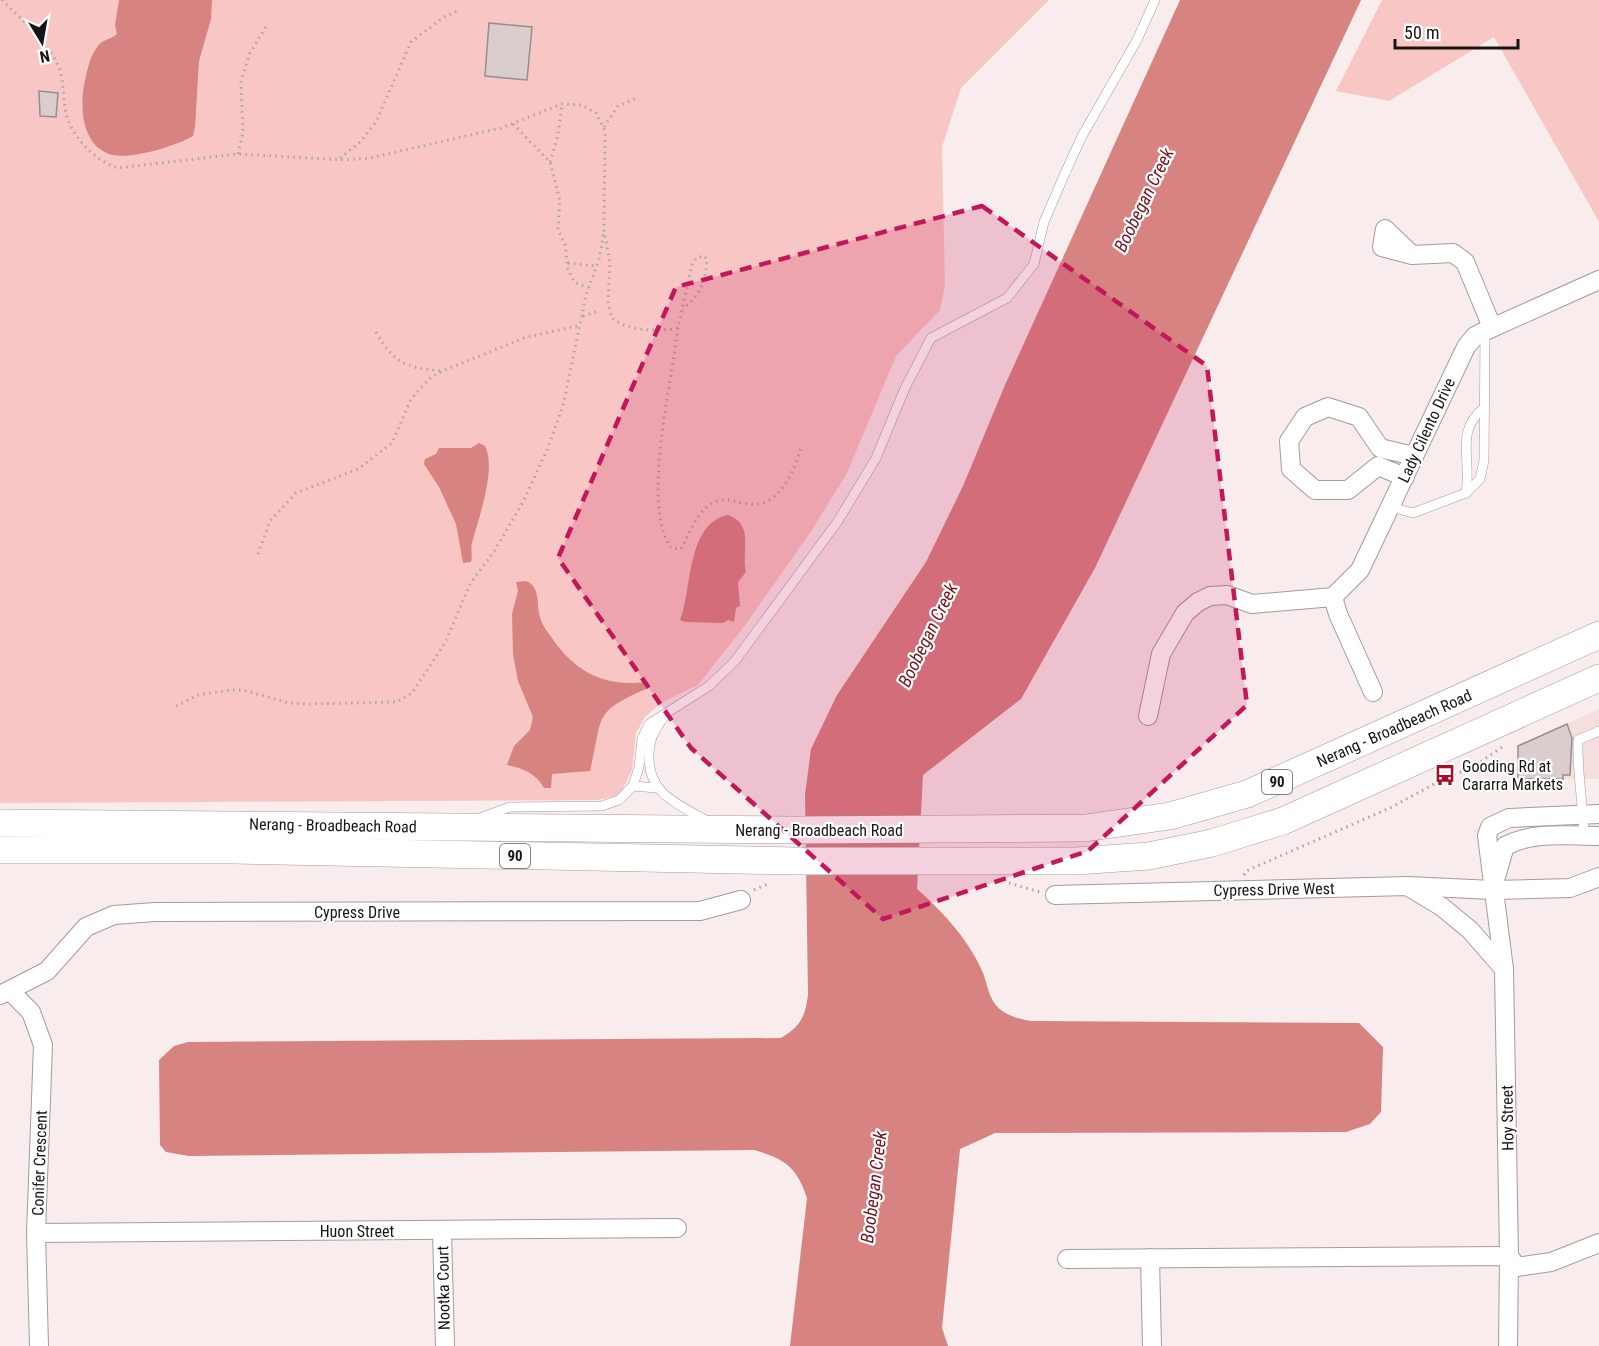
<svg xmlns="http://www.w3.org/2000/svg" width="1599" height="1346" font-family="'Roboto Condensed',sans-serif">
  <rect width="100%" height="100%" fill="#f8ecec"/>
  <path fill="#f4dfde" d="M1599 709V779H1518V746Z"/>
  <g fill="#f8c7c5">
    <path d="M0 0H1049L961 88 942 147 945 285 940 310 896 356 847 473 812 530 746 624 698 685 661 703 645 717 636 733 632 770 620 795 597 800 0 803Z"/>
    <path d="M1382 0H1599V222L1494 37 1389 101 1336 91Z"/>
  </g>
  <g fill="#d68381">
    <path d="M119 0H212L211 19 199 61 195 127 193 136C176 146 128 161 109 154 82 144 80 108 84 85 87 72 89 57 98 46 103 39 110 40 117 34L115 25Z"/>
    <path d="M1180 0H1361L1095 568 1021 699 923 775 917 889C943 912 969 940 983 973 988 986 989 1001 1001 1010 1010 1017 1020 1019 1031 1021L1359 1023 1383 1047 1381 1112 1370 1124 1346 1132 995 1133 960 1149 942 1328 948 1346H790L807 1198C797 1167 785 1159 754 1150L189 1156 166 1152 160 1145 159 1060 174 1046 188 1042 781 1038C801 1026 805 1017 808 995L805 795 811 749 837 695 926 562 963 486 1005 385Z"/>
    <path d="M479 443 485 446C497 469 478 520 472 543 470 550 473 556 471 562L463 563 456 524 439 487 424 464 425 459 436 454 439 448H471Z"/>
    <path d="M728 515C755 525 741 551 746 572L738 582 740 606 736 608 734 622 728 620 723 623 685 622 680 620C692 592 686 523 728 515Z"/>
    <path d="M526 581C541 587 536 604 540 617 542 626 549 633 554 641 577 673 606 687 645 682L648 688C591 713 604 715 590 771L552 774 551 788H544C536 773 522 768 507 765L514 746 530 730 533 717 518 681 513 654 512 614 518 591 516 582Z"/>
  </g>
  <g fill="#d9cecd" stroke="#978d8c" stroke-width="1.5">
    <path d="M489 23 532 27 527 80 485 76Z"/>
    <path d="M39 91 58 93 56 117 40 116Z"/>
    <path d="M1567 724 1572 738 1570 775H1563V779H1518V746Z"/>
  </g>
  <g fill="none" stroke-linecap="round" stroke-linejoin="round">
    <defs>
      <g id="service">
        <path d="M1466 493C1472 458 1454 431 1485 407"/>
        <path d="M1391 507 1413 513 1466 493 1480 479 1484 461 1485 331"/>
        <path d="M664 717C654 730 649 740 649 756 648 795 680 805 709 822"/>
        <path d="M633 786 657 788"/>
        <path d="M480 818 510 807 602 806 619 800 633 786 639 767 642 739 649 724 709 686 735 661 838 521 876 458 905 388 931 338 1007 298 1034 264 1044 222 1066 171 1082 136 1137 40 1155 0"/>
        <path d="M1584 836C1583 803 1577 772 1578 740L1599 731"/>
      </g>
      <g id="minor">
        <path d="M1412 255 1385 229 1382 247 1412 255 1453 253 1465 262 1492 327"/>
        <path d="M1405 477 1378 466 1348 490H1315L1291 469 1289 441 1305 417 1328 407 1359 417 1380 448 1414 456"/>
        <path d="M1333 597 1338 614 1373 692"/>
        <path d="M1148 716 1161 654 1185 613 1198 602 1210 596 1227 595 1252 604 1333 597 1360 570 1466 347 1475 336 1485 331 1599 280"/>
        <path d="M1495 880 1505 846C1534 831 1567 836 1599 836"/>
        <path d="M1409 887 1442 907 1470 930 1504 969"/>
        <path d="M1055 895 1408 886 1493 890 1570 888 1599 877"/>
        <path d="M10 991 31 1012 43 1045 36 1233 39 1346"/>
        <path d="M0 995 47 971 86 927 114 915 155 912 700 911 741 900"/>
        <path d="M442 1230 445 1346"/>
        <path d="M36 1233 677 1228"/>
        <path d="M1150 1258 1152 1346"/>
        <path d="M1067 1259 1509 1256 1517 1267 1551 1262 1599 1243"/>
        <path d="M1508 1346 1509 1256 1504 969 1487 836 1490 827 1509 818 1599 814"/>
      </g>
      <g id="primary">
        <path d="M0 823 796 830 1085 828 1170 816 1247 794 1599 635"/>
        <path d="M0 850H234L796 861H1076L1149 856 1212 843 1283 821 1599 678"/>
      </g>
    </defs>
    <use href="#service" stroke="#a59b9a" stroke-width="10"/>
    <use href="#minor" stroke="#a59b9a" stroke-width="20"/>
    <use href="#primary" stroke="#a59b9a" stroke-width="28"/>
    <g stroke="#aea4a4" stroke-width="3" stroke-dasharray="1.5 4.5" stroke-linecap="butt">
      <path d="M2 0C21 19 45 39 57 63 65 79 62 96 66 113 71 136 96 162 118 168L238 154 345 160 370 158 501 128 562 104 582 105 596 113 605 131 604 230 610 263 608 303 612 318C627 331 659 332 678 328L692 265 696 258 704 256 707 259C706 281 700 295 683 309"/>
      <path d="M513 124 550 162 560 201 558 230 565 244 568 269 574 282 588 288"/>
      <path d="M604 127 618 106 637 98"/>
      <path d="M238 154 243 132 241 81 250 53 267 25"/>
      <path d="M340 158 360 142 376 122 411 42 444 17 459 10"/>
      <path d="M550 162 558 135 562 104"/>
      <path d="M568 263 596 266"/>
      <path d="M583 316 599 311"/>
      <path d="M678 328C672 381 641 506 671 548L681 549C689 535 695 516 708 506 722 495 734 502 748 504 779 509 795 469 801 448"/>
      <path d="M376 332C394 363 404 367 440 371"/>
      <path d="M258 554 270 521 296 493 358 469 392 443 411 399 429 379 442 371 524 338 581 325"/>
      <path d="M176 706 198 695 231 690H243L289 703 308 704 397 702 412 693 445 643 470 584 495 550 523 502 547 450 563 406 586 295 599 260 604 232"/>
      <path d="M1244 875 1246 871 1392 807 1445 778 1470 769 1505 745"/>
      <path d="M1009 883 1040 892"/>
      <path d="M754 890 770 883"/>
    </g>
    <use href="#service" stroke="#fff" stroke-width="9"/>
    <use href="#minor" stroke="#fff" stroke-width="18"/>
    <use href="#primary" stroke="#fff" stroke-width="27"/>
  </g>
  <path fill="#c2185b" fill-opacity="0.2" stroke="#c2185b" stroke-width="4.5" stroke-dasharray="12 8" stroke-linejoin="round" d="M982 206 1207 366 1247 705 1088 851 883 919 691 748 558 558 676 287Z"/>
  <defs>
    <symbol id="bus-bare" viewBox="-9 -9 18 18"><path d="M-5-6H5V4H4V6H2V4H-2V6H-4V4H-5ZM-3.5-4V0h7V-4ZM-3.5 1.2v1.5H-2V1.2ZM2 1.2v1.5H3.5V1.2Z" fill="#a60d27" stroke="#fff" stroke-width="2.5" paint-order="stroke"/></symbol>
  </defs>
  <g fill-rule="evenodd">
    <use href="#bus-bare" x="1430" y="760" width="30" height="30"/>
  </g>
  <g text-anchor="middle" stroke-width="4.5" stroke-linejoin="round" paint-order="stroke">
    <g fill="#fff" stroke="#5d5a5a" stroke-width="1.5">
      <rect x="1262" y="770" width="30" height="24" rx="4.5"/>
      <rect x="500" y="844" width="30" height="24" rx="4.5"/>
    </g>
    <g font-size="15" font-weight="bold" fill="#181414">
      <text x="1277" y="787">90</text>
      <text x="515" y="861">90</text>
    </g>
    <g font-size="16" fill="#181414" stroke="#fff">
      <text transform="translate(1426 430) rotate(-65)" y="6">Lady Cilento Drive</text>
      <text transform="translate(1394 728) rotate(-24)" y="6">Nerang - Broadbeach Road</text>
      <text transform="translate(333 825) rotate(1)" y="6">Nerang - Broadbeach Road</text>
      <text x="819" y="836">Nerang - Broadbeach Road</text>
      <text transform="translate(1274 889) rotate(-1)" y="6">Cypress Drive West</text>
      <text x="357" y="918">Cypress Drive</text>
      <text transform="translate(1507 1118) rotate(-91)" y="6">Hoy Street</text>
      <text transform="translate(39 1163) rotate(-88)" y="6">Conifer Crescent</text>
      <text x="357" y="1237">Huon Street</text>
      <text transform="translate(443 1288) rotate(-91)" y="6">Nootka Court</text>
    </g>
    <g font-size="16" fill="#181414" stroke="#fff" text-anchor="start">
      <text x="1462" y="772">Gooding Rd at<tspan x="1462" dy="18">Cararra Markets</tspan></text>
    </g>
    <g font-size="18" font-style="italic" fill="#75111d" stroke="#fff">
      <text transform="translate(1144 200) rotate(-64)" y="6">Boobegan Creek</text>
      <text transform="translate(928 635) rotate(-64)" y="6">Boobegan Creek</text>
      <text transform="translate(874 1187) rotate(-83)" y="6">Boobegan Creek</text>
    </g>
  </g>
  <g transform="translate(42 42) rotate(169)" stroke="#ffffff" stroke-width="4.5" paint-order="stroke">
  <path d="M0-4.5L10 22L0 15L-10 22Z" fill="#181414"/>
  <text y="-9" font-size="16" font-weight="bold" text-anchor="middle" fill="#181414">N</text>
  </g>
  <path d="M1395 39v9h123v-9" fill="none" stroke="#181414" stroke-width="3"/>
  <text x="1404" y="39" font-size="18" fill="#181414" stroke="#ffffff" stroke-width="4.5" paint-order="stroke">50 m</text>
</svg>
